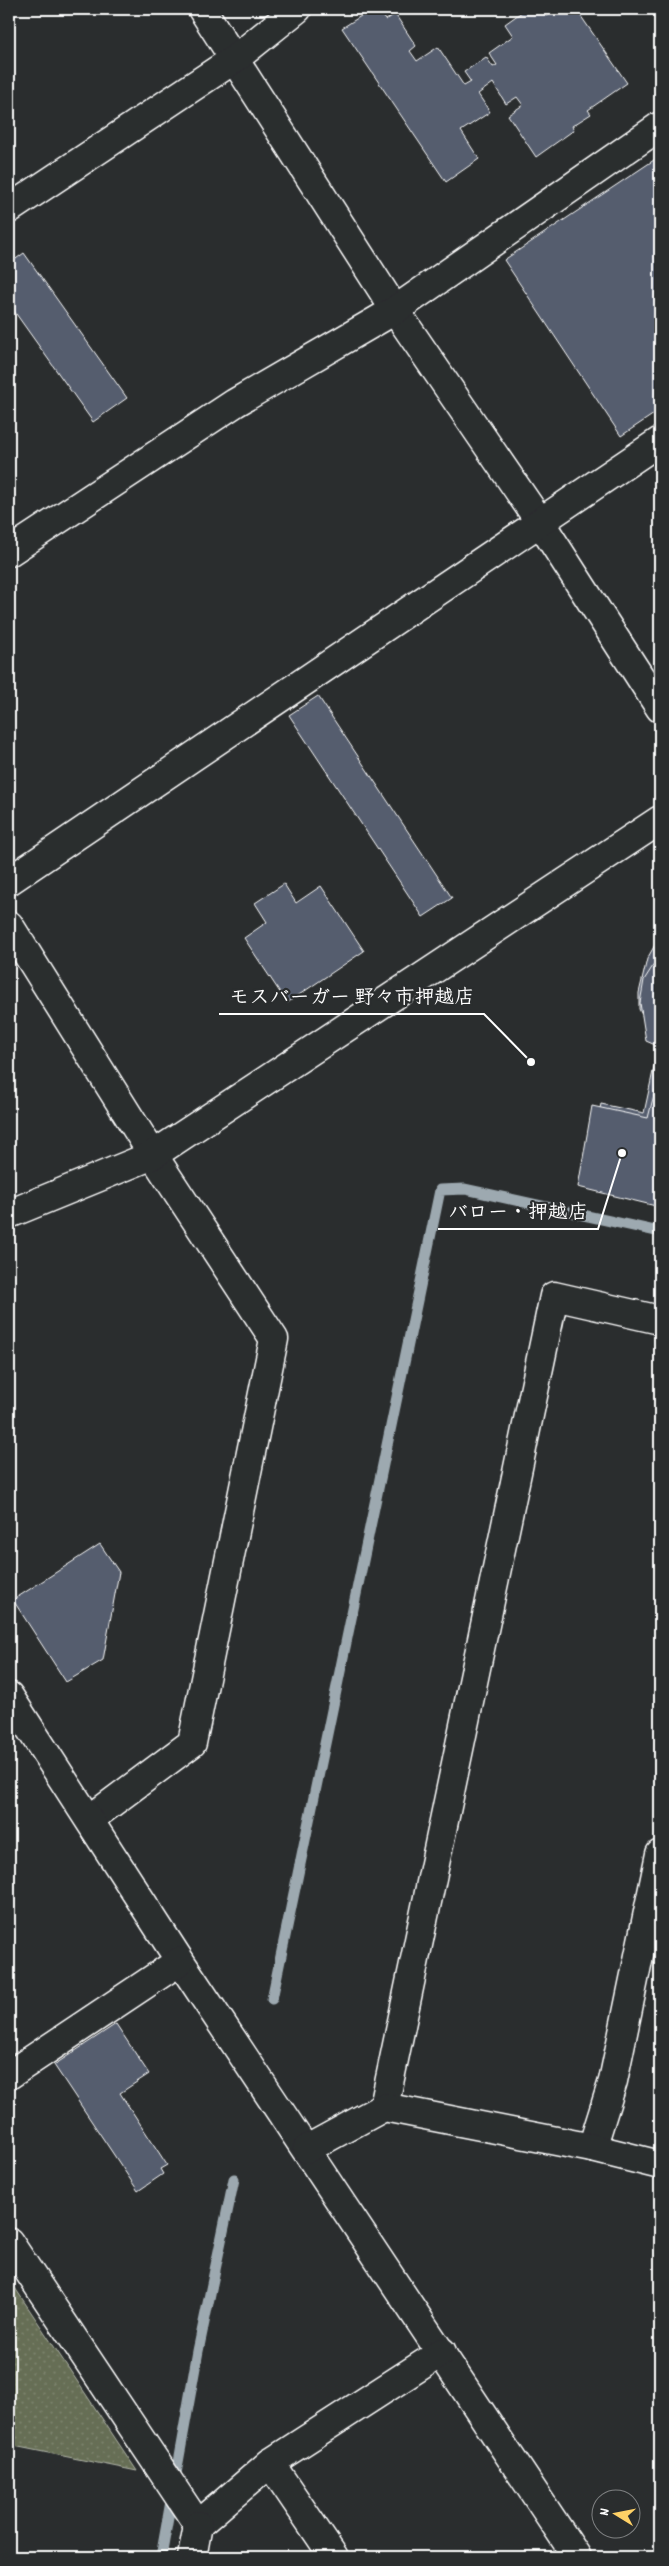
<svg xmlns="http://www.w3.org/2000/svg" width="669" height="2566" font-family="Dekko,'Klee One',sans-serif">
  <defs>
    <pattern id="grass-dots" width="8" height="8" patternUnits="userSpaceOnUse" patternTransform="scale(1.25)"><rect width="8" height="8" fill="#666e55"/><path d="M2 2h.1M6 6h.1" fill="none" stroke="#7d846e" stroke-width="1.8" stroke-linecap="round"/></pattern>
  </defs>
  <rect width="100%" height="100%" fill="#2a2d2e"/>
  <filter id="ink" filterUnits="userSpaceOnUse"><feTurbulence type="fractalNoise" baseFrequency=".02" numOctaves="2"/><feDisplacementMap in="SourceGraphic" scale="10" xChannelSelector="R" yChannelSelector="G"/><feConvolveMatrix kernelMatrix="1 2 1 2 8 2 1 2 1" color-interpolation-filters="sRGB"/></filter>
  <g filter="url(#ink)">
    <path fill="url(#grass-dots)" stroke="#b2b6aa" d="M9 2279 137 2471 9 2445Z"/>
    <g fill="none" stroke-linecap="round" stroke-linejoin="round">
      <g stroke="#9da9b0" stroke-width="11">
        <path d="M272 1999 440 1190 465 1189 660 1232"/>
        <path d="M161 2557 198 2351 234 2179"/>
      </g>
    </g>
    <g fill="#545d6e" stroke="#fff">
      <path d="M372 9H378L386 20 395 14 416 46 410 51 417 61 438 47 464 86 471 82 464 72 486 57 493 67 497 65 489 53 513 36 505 24 526 9H541L546 16 556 9H576L627 83 588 110 591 114 572 126 574 130 536 157 508 115 523 105 517 97 506 104 493 83 478 94 490 112 461 131 479 159 446 182 342 28Z"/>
      <path d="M660 156V410L621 436 504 260Z"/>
      <path d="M24 253 127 398 93 422 9 304V264Z"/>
      <path d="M318 696 452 898 423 917 289 715Z"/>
      <path d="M284 884 296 903 321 886 364 951 287 1003 244 938 267 922 255 903Z"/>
      <path d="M660 936V1202L583 1185 601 1104 644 1113 660 1039 650 1031 639 1009V993L647 959Z"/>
      <path d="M660 955V1047L646 1041 640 1003 644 980Z"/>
      <path d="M660 1071V1207L578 1187 592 1106 648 1118Z"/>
      <path d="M100 1544 119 1572 103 1660 66 1682 13 1600Z"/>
      <path d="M116 2024 149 2074 120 2093 167 2165 160 2169 163 2174 138 2191 54 2065Z"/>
    </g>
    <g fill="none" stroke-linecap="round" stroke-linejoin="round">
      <defs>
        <g id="minor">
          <path d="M202 9 395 310 540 522 660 708"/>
          <path d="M9 209 236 58 297 9"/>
          <path d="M9 552 235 403 395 310 660 126"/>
          <path d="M9 881 660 441"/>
          <path d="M9 925 153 1155 274 1339 192 1743 90 1819"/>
          <path d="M9 1214 153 1155 660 820"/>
          <path d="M9 1696 180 1961 577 2557"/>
          <path d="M9 2075 180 1961"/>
          <path d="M384 2107 554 1296 660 1320"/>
          <path d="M592 2148 613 2081 660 1854"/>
          <path d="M307 2149 384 2107 592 2148 660 2165"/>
          <path d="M9 2242 198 2525 270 2463"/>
          <path d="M192 2557 198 2525"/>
          <path d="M334 2557 270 2463 442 2352"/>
        </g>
      </defs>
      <use href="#minor" stroke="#fff" stroke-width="31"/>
      <use href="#minor" stroke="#2a2d2e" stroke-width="28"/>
    </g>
  </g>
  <path fill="none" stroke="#fff" stroke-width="2" d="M531 1062L484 1014H219M622 1153L598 1229H438"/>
  <g fill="#fff" stroke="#2a2d2e" stroke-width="2">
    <circle cx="531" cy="1062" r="5"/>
    <circle cx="622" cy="1153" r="5"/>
  </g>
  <g font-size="20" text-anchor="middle" font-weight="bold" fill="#fff" stroke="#2a2d2e" stroke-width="4.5" stroke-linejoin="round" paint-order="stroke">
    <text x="352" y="1003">モスバーガー 野々市押越店</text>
    <text x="518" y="1218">バロー・押越店</text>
  </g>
  <rect width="669" height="2566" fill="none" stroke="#2a2d2e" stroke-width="30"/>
  <rect x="15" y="15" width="639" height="2536" fill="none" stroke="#fff" stroke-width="2" filter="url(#ink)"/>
  <g transform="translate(616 2514) rotate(280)"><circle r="24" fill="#2a2d2e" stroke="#7f8182"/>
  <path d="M0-4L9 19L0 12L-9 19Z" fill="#ffd166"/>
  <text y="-8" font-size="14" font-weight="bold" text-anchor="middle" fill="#ffffff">N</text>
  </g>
</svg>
